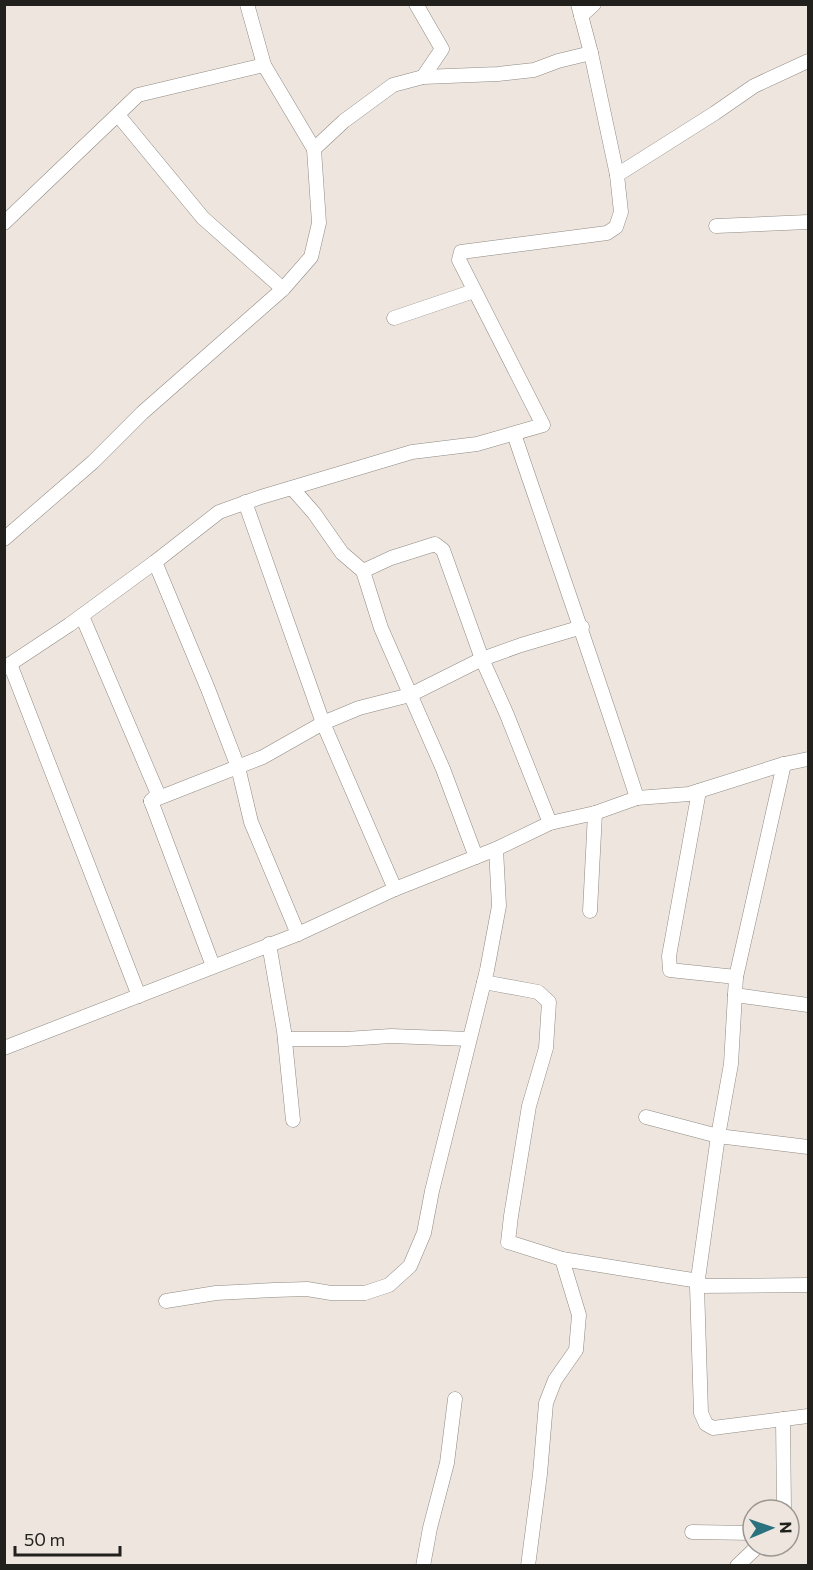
<svg xmlns="http://www.w3.org/2000/svg" width="813" height="1570" font-family="Commissioner,sans-serif">
  <rect width="100%" height="100%" fill="#ede5de"/>
  <g fill="none" stroke-linecap="round" stroke-linejoin="round">
    <defs>
      <g id="minor">
        <path d="M416 4 442 49 423 77"/>
        <path d="M578 4 591 53 617 175"/>
        <path d="M581 16 594 4"/>
        <path d="M264 65 314 149"/>
        <path d="M118 115 203 218 283 289"/>
        <path d="M4 223 138 95 264 65 247 4"/>
        <path d="M716 226 808 222"/>
        <path d="M394 318 474 291"/>
        <path d="M514 434C555 555 598 676 637 798"/>
        <path d="M292 488 314 513 342 553 363 571 381 628 443 769 476 857"/>
        <path d="M245 502 323 723 395 889"/>
        <path d="M4 539 93 462 142 413 283 289 311 257 319 223 314 149 344 121 393 85 423 77 498 74 534 70 558 61 591 53"/>
        <path d="M155 562 208 689 238 767 251 822 298 934"/>
        <path d="M363 571 391 558 435 544 443 550 482 659 507 715 550 823"/>
        <path d="M82 616 158 794 151 801"/>
        <path d="M10 664 139 996"/>
        <path d="M4 668 69 625 155 562 219 512 261 497 412 452 477 444 543 425 459 260 461 252 607 233 616 227 621 212 617 175 715 113 754 86 808 61"/>
        <path d="M784 764 736 977 731 1064 718 1136 697 1286 701 1413 706 1424 713 1428 808 1416"/>
        <path d="M699 791 669 956 670 970 736 977"/>
        <path d="M151 801 263 757 323 723 359 708 410 695 482 659 521 645 582 627"/>
        <path d="M151 801 213 966"/>
        <path d="M590 911 595 813"/>
        <path d="M269 944 284 1031 293 1120"/>
        <path d="M484 982 538 992 549 1002 546 1048 529 1106 511 1216 508 1242 562 1259 699 1281"/>
        <path d="M735 995 808 1005"/>
        <path d="M285 1039H346L391 1036 469 1039"/>
        <path d="M4 1048 298 934 395 889 496 849 550 823 595 813 637 798 689 794 784 764 808 759"/>
        <path d="M646 1117 718 1136 808 1147"/>
        <path d="M697 1286 808 1285"/>
        <path d="M166 1301 216 1293 274 1290 307 1289 331 1293H365L389 1285 410 1266 424 1233 432 1191 487 970 499 906 496 849"/>
        <path d="M783 1419 784 1510"/>
        <path d="M692 1532 753 1533"/>
        <path d="M423 1566 430 1528 447 1463 455 1399"/>
        <path d="M528 1566 540 1474 546 1403 555 1380 576 1350 579 1315 562 1259"/>
        <path d="M737 1566 758 1546"/>
      </g>
    </defs>
    <use href="#minor" stroke="#908a83" stroke-width="15"/>
    <use href="#minor" stroke="#fff" stroke-width="14"/>
  </g>
  <rect width="813" height="1570" fill="none" stroke="#22201d" stroke-width="12"/>
  <g transform="translate(771 1528) rotate(88)"><circle r="28" fill="#ede5de" stroke="#9c9691" stroke-width="1.5"/>
  <path d="M0-4.5L10 22L0 15L-10 22Z" fill="#2a727d"/>
  <text y="-9" font-size="16" font-weight="bold" text-anchor="middle" fill="#22201d">N</text>
  </g>
  <path d="M15 1546v9h105v-9" fill="none" stroke="#22201d" stroke-width="3"/>
  <text x="24" y="1546" font-size="18" fill="#22201d" stroke="#ede5de" stroke-width="4.5" paint-order="stroke">50 m</text>
</svg>
